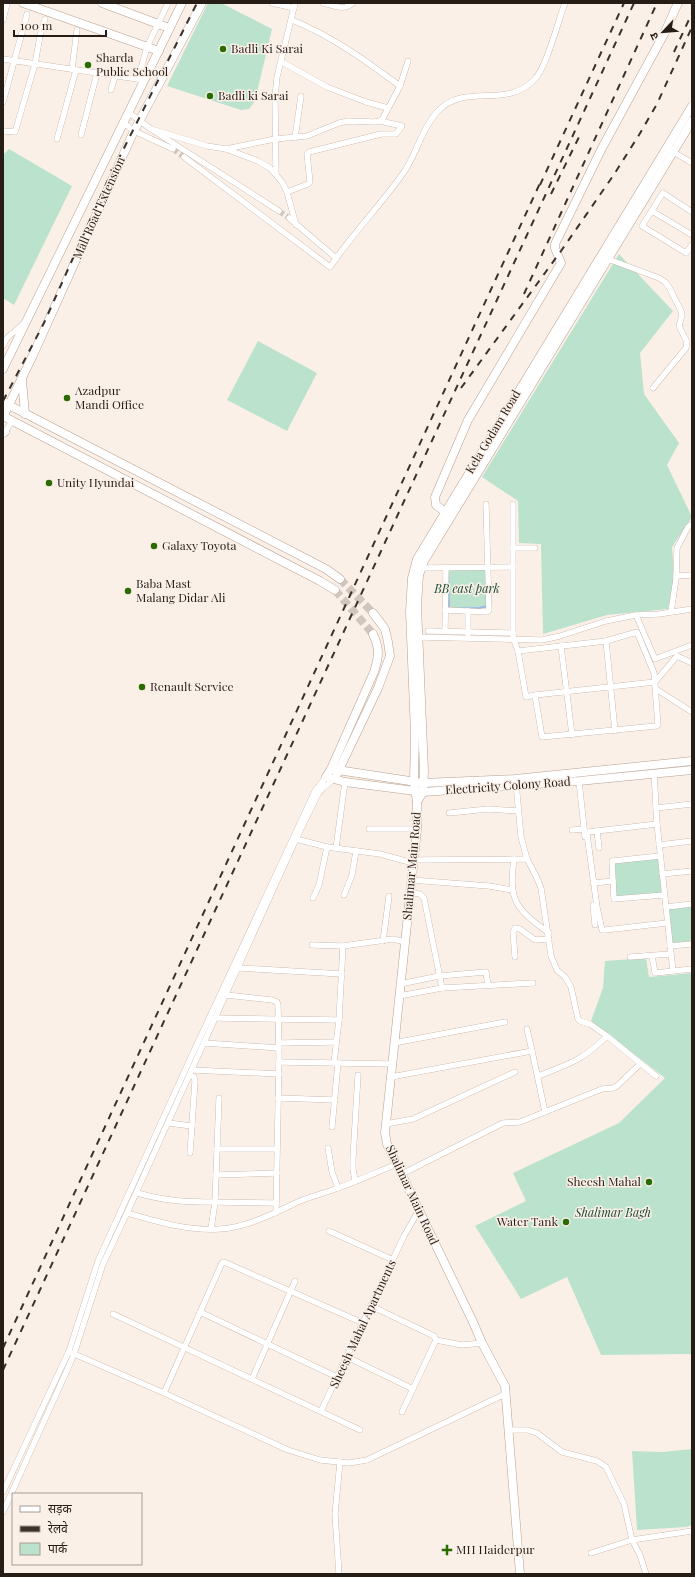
<svg xmlns="http://www.w3.org/2000/svg" width="695" height="1577" font-family="'Playfair Display','Noto Sans Devanagari',serif">
  <rect width="100%" height="100%" fill="#fbf0e8"/>
  <g fill="#bae2cd">
    <path d="M208 3H221L272 29 255 101 249 109 241 110 167 86Z"/>
    <path d="M9 149 72 186 14 305 3 298V155Z"/>
    <path d="M619 254 673 311 640 353 644 394 679 443 667 465 692 517 672 547 674 577 668 609 607 615 543 634 541 544 519 543 518 501 482 477Z"/>
    <path d="M258 341 317 373 287 431 227 400Z"/>
    <path d="M448 569H486L487 608 449 609Z"/>
    <path d="M658 859 662 893 616 898 613 863Z"/>
    <path d="M692 906V942L672 944 668 908Z"/>
    <path d="M646 958 649 977 692 973V1354L601 1355 567 1277 521 1299 475 1226 526 1201 513 1173 619 1123 665 1078 591 1021 603 988 605 961Z"/>
    <path d="M692 1449V1525L686 1527 637 1530 632 1451 663 1452Z"/>
  </g>
  <g fill="none" stroke-linecap="round" stroke-linejoin="round">
    <path stroke="#9db9ea" stroke-width="2" d="M448 569H486L488 606 479 608 449 609Z"/>
    <g stroke="#d1c6be" stroke-width="5.5" stroke-dasharray="5.5 3" stroke-linecap="butt">
      <path d="M173 149 184 157"/>
      <path d="M279 211 289 218"/>
    </g>
    <g stroke="#d1c6be" stroke-width="8" stroke-dasharray="8 4" stroke-linecap="butt">
      <path d="M340 579 373 613"/>
      <path d="M335 590 373 634"/>
    </g>
    <defs>
      <g id="street">
        <path d="M272 3 294 8"/>
        <path d="M323 3C334 6 344 11 353 3"/>
        <path d="M3 20 7 3"/>
        <path d="M292 20C332 36 366 61 400 86L383 118 380 121"/>
        <path d="M3 59 144 80"/>
        <path d="M282 62 327 87 366 102 388 108"/>
        <path d="M72 69 77 30"/>
        <path d="M138 79 147 47 168 3"/>
        <path d="M400 86 408 61"/>
        <path d="M111 90 115 76"/>
        <path d="M3 102 27 14"/>
        <path d="M128 112 151 129 279 211"/>
        <path d="M123 122 134 131 173 149"/>
        <path d="M151 129 207 146 226 149 258 161 270 168 282 182 287 192 296 225"/>
        <path d="M3 131 15 132 35 64 40 36 45 19"/>
        <path d="M81 135 97 73"/>
        <path d="M295 138 301 96"/>
        <path d="M57 139 76 70"/>
        <path d="M226 149 275 139 307 136 339 123 348 121 374 122 380 121 402 126 396 134H381L309 152 307 154 310 182 308 184 287 192"/>
        <path d="M670 150 692 163"/>
        <path d="M184 157 330 267C352 234 381 205 404 172 417 153 422 128 438 111 465 82 506 110 535 79 547 66 558 21 565 3"/>
        <path d="M276 174 275 97 277 77 295 3"/>
        <path d="M652 211 692 235"/>
        <path d="M692 212 663 193 642 226 686 253 692 245"/>
        <path d="M289 218 336 258"/>
        <path d="M608 259 659 278 665 282 669 287 681 311 682 315 679 326 687 342 686 348 653 388"/>
        <path d="M3 346 7 338 23 324"/>
        <path d="M3 435 12 421"/>
        <path d="M513 504V634L514 640 518 651"/>
        <path d="M513 548H535"/>
        <path d="M422 568 513 567"/>
        <path d="M676 576 692 575"/>
        <path d="M445 610 487 612 489 610 486 504"/>
        <path d="M468 611V634"/>
        <path d="M671 612 676 579 677 548 688 527 692 524"/>
        <path d="M636 615 655 659 692 645"/>
        <path d="M428 631 513 633"/>
        <path d="M445 631 446 568"/>
        <path d="M418 637 542 640 560 636 606 621 636 615 659 614 692 609"/>
        <path d="M606 641 615 731"/>
        <path d="M561 646 572 735"/>
        <path d="M656 689 692 712"/>
        <path d="M535 695 542 737 656 726 658 725 654 673 637 632 606 641 518 651 526 697 535 695 655 682 677 656 692 663"/>
        <path d="M654 773 657 824 673 971"/>
        <path d="M579 781 585 837"/>
        <path d="M516 783 521 837 527 859 536 876 541 888 551 956 557 970 565 977 571 987 578 1019 580 1021 590 1024 607 1036 656 1076"/>
        <path d="M656 808 692 804"/>
        <path d="M449 813 488 809 518 811"/>
        <path d="M657 824 588 832 587 834 597 907 602 930H605L667 923"/>
        <path d="M369 829H417"/>
        <path d="M572 830 584 829"/>
        <path d="M597 831 599 848"/>
        <path d="M296 839 327 847"/>
        <path d="M659 845 692 841"/>
        <path d="M336 848 345 782"/>
        <path d="M660 856 612 861 614 899 664 895"/>
        <path d="M514 859C508 901 516 909 549 933"/>
        <path d="M414 860 527 859"/>
        <path d="M662 874 692 871"/>
        <path d="M411 880 489 886 512 890"/>
        <path d="M593 883 613 881"/>
        <path d="M410 893 420 894 424 898 442 988"/>
        <path d="M344 895 352 875 356 851"/>
        <path d="M313 898 319 885 327 847 380 854 413 863"/>
        <path d="M593 905 595 925"/>
        <path d="M666 907 692 904"/>
        <path d="M383 941 389 896"/>
        <path d="M312 945 343 946 393 939 405 942"/>
        <path d="M670 946 692 944"/>
        <path d="M652 956 655 973 692 969"/>
        <path d="M515 957 513 932 515 928 520 929 535 940 549 939"/>
        <path d="M630 957 670 954"/>
        <path d="M239 968 342 974"/>
        <path d="M400 984 439 976 486 972 488 985"/>
        <path d="M226 995 272 1000 277 1002 278 1005 279 1057 276 1213"/>
        <path d="M399 996 442 988 533 983"/>
        <path d="M215 1018 339 1020"/>
        <path d="M527 1029 532 1051"/>
        <path d="M204 1043 279 1048"/>
        <path d="M279 1043 336 1042"/>
        <path d="M394 1043 505 1022"/>
        <path d="M279 1062 392 1064"/>
        <path d="M334 1063 339 1020 343 946"/>
        <path d="M192 1070 279 1074"/>
        <path d="M190 1075 194 1077 195 1081 190 1153"/>
        <path d="M538 1076C569 1064 583 1060 607 1036"/>
        <path d="M391 1077 532 1051 545 1112"/>
        <path d="M219 1098 215 1202 276 1203"/>
        <path d="M278 1098 335 1100"/>
        <path d="M168 1123 192 1126"/>
        <path d="M386 1124 413 1119 515 1072"/>
        <path d="M332 1127 338 1063"/>
        <path d="M328 1148 332 1172 338 1188"/>
        <path d="M217 1149H277"/>
        <path d="M402 1174 503 1123 520 1122 602 1089 613 1088 617 1086 640 1064"/>
        <path d="M216 1175 277 1173"/>
        <path d="M355 1181 353 1169V1158L358 1075"/>
        <path d="M137 1193C166 1201 185 1202 215 1202L211 1229"/>
        <path d="M127 1213C158 1222 188 1231 220 1229 249 1227 274 1213 300 1201 312 1196 325 1193 338 1188 358 1181 377 1172 397 1164"/>
        <path d="M329 1231 393 1260"/>
        <path d="M371 1306 434 1336 436 1340 402 1412"/>
        <path d="M200 1312 337 1377"/>
        <path d="M113 1314 360 1430"/>
        <path d="M436 1340 462 1345 482 1343"/>
        <path d="M72 1353 164 1393 288 1450 320 1460 349 1463 367 1460 505 1394"/>
        <path d="M347 1357 413 1389"/>
        <path d="M252 1379 295 1281"/>
        <path d="M164 1393 222 1263 224 1262 363 1323"/>
        <path d="M321 1411 404 1236 419 1210"/>
        <path d="M509 1430H528L537 1433 562 1452 597 1461 606 1467 624 1504 632 1540 640 1555 646 1574"/>
        <path d="M3 1492 69 1351 98 1261 193 1053 315 791 326 777"/>
        <path d="M3 1512 68 1368 74 1354 103 1264 127 1213 296 839 318 794 323 788 334 779"/>
        <path d="M591 1553 632 1540 692 1531"/>
        <path d="M339 1574 335 1514 340 1462"/>
      </g>
      <g id="secondary">
        <path d="M23 3 159 51"/>
        <path d="M102 3 169 28"/>
        <path d="M3 369 182 3"/>
        <path d="M22 380 25 414"/>
        <path d="M3 402 326 569 340 579"/>
        <path d="M3 416 320 581 335 590"/>
        <path d="M3 417 33 355 134 131 202 3"/>
        <path d="M3 433 5 432"/>
        <path d="M449 515 436 505 435 497 468 420 561 263 555 248V244L602 148 664 34 678 3"/>
        <path d="M373 634C380 649 379 656 374 672L331 769 326 777 345 782 423 792 579 781 692 770"/>
        <path d="M331 769 423 783 515 779 692 761"/>
        <path d="M337 774 378 688 390 656 388 642 385 629 373 613"/>
        <path d="M417 802 423 792 424 771 417 606 419 575 424 561 692 121"/>
        <path d="M520 1574 505 1386 482 1343 473 1322 387 1144 385 1133 417 829V802L414 782 415 733 410 612 412 578 417 559 692 106"/>
      </g>
    </defs>
    <use href="#street" stroke="#b89f8e" stroke-width="6"/>
    <use href="#secondary" stroke="#b89f8e" stroke-width="9"/>
    <use href="#street" stroke="#fff" stroke-width="5.5"/>
    <use href="#secondary" stroke="#fff" stroke-width="8"/>
    <g stroke="#3c322c" stroke-width="2" stroke-dasharray="7 7" stroke-linecap="butt">
      <path d="M674 52 692 13"/>
      <path d="M540 185 624 3"/>
      <path d="M551 194 579 137"/>
      <path d="M524 294 657 3"/>
      <path d="M461 388 561 251 613 176 639 135 657 104 692 27"/>
      <path d="M3 401 44 323 108 180 197 3"/>
      <path d="M3 1348 541 181"/>
      <path d="M3 1370 634 3"/>
    </g>
  </g>
  <g fill="#2a6c02" stroke="#fbf0e8" stroke-width="1.5">
    <circle cx="223" cy="49" r="4"/>
    <circle cx="88" cy="65" r="4"/>
    <circle cx="210" cy="96" r="4"/>
    <circle cx="67" cy="398" r="4"/>
    <circle cx="49" cy="483" r="4"/>
    <circle cx="154" cy="546" r="4"/>
    <circle cx="128" cy="591" r="4"/>
    <circle cx="142" cy="687" r="4"/>
    <circle cx="649" cy="1182" r="4"/>
    <circle cx="566" cy="1222" r="4"/>
    <path d="M445 1544h4v4h4v4h-4v4h-4v-4h-4v-4h4z"/>
  </g>
  <g text-anchor="middle" stroke-width="3" stroke-linejoin="round" paint-order="stroke">
    <g font-size="12" fill="#271d17" stroke="#fbf0e8" text-anchor="start">
      <text x="231" y="53">Badli Ki Sarai</text>
      <text x="96" y="62">Sharda<tspan x="96" dy="14">Public School</tspan></text>
      <text x="218" y="100">Badli ki Sarai</text>
      <text x="75" y="395">Azadpur<tspan x="75" dy="14">Mandi Office</tspan></text>
      <text x="57" y="487">Unity Hyundai</text>
      <text x="162" y="550">Galaxy Toyota</text>
      <text x="136" y="588">Baba Mast<tspan x="136" dy="14">Malang Didar Ali</tspan></text>
      <text x="150" y="691">Renault Service</text>
      <text x="641" y="1186" text-anchor="end">Sheesh Mahal</text>
      <text x="558" y="1226" text-anchor="end">Water Tank</text>
      <text x="456" y="1554">MH Haiderpur</text>
    </g>
    <g font-size="12" fill="#271d17" stroke="#fbf0e8">
      <text transform="translate(99 208) rotate(-66)" y="4">Mall Road Extension</text>
      <text transform="translate(493 432) rotate(-59)" y="4">Kela Godam Road</text>
      <text transform="translate(508 786) rotate(-4)" y="4">Electricity Colony Road</text>
      <text transform="translate(412 866) rotate(-85)" y="4">Shalimar Main Road</text>
      <text transform="translate(412 1195) rotate(65)" y="4">Shalimar Main Road</text>
      <text transform="translate(363 1324) rotate(-65)" y="4">Sheesh Mahal Apartments</text>
    </g>
    <g font-size="12" font-style="italic" fill="#1b4b36" stroke="#fbf0e8">
      <text x="467" y="593">BB east park</text>
      <text x="613" y="1217">Shalimar Bagh</text>
    </g>
  </g>
  <rect width="695" height="1577" fill="none" stroke="#271d17" stroke-width="8"/>
  <rect x="12" y="1493" width="130" height="72" fill="#fbf0e8" stroke="#a69c94"/>
  <rect x="20" y="1506" width="20" height="6" fill="#ffffff" stroke="#a69c94"/>
  <text x="48" y="1513" font-size="12" fill="#271d17">सड़क</text>
  <rect x="20" y="1526" width="20" height="6" fill="#3c322c" stroke="#a69c94"/>
  <text x="48" y="1533" font-size="12" fill="#271d17">रेलवे</text>
  <rect x="20" y="1543" width="20" height="12" fill="#bae2cd" stroke="#a69c94"/>
  <text x="48" y="1553" font-size="12" fill="#271d17">पार्क</text>
  <g transform="translate(663 32) rotate(244)" stroke="#fbf0e8" stroke-width="3" paint-order="stroke">
  <path d="M0-3L7 15L0 10L-7 15Z" fill="#271d17"/>
  <text y="-6" font-size="11" font-weight="bold" text-anchor="middle" fill="#271d17">उ</text>
  </g>
  <path d="M14 30v6h92v-6" fill="none" stroke="#271d17" stroke-width="2"/>
  <text x="20" y="30" font-size="12" fill="#271d17" stroke="#fbf0e8" stroke-width="3" paint-order="stroke">100 m</text>
</svg>
